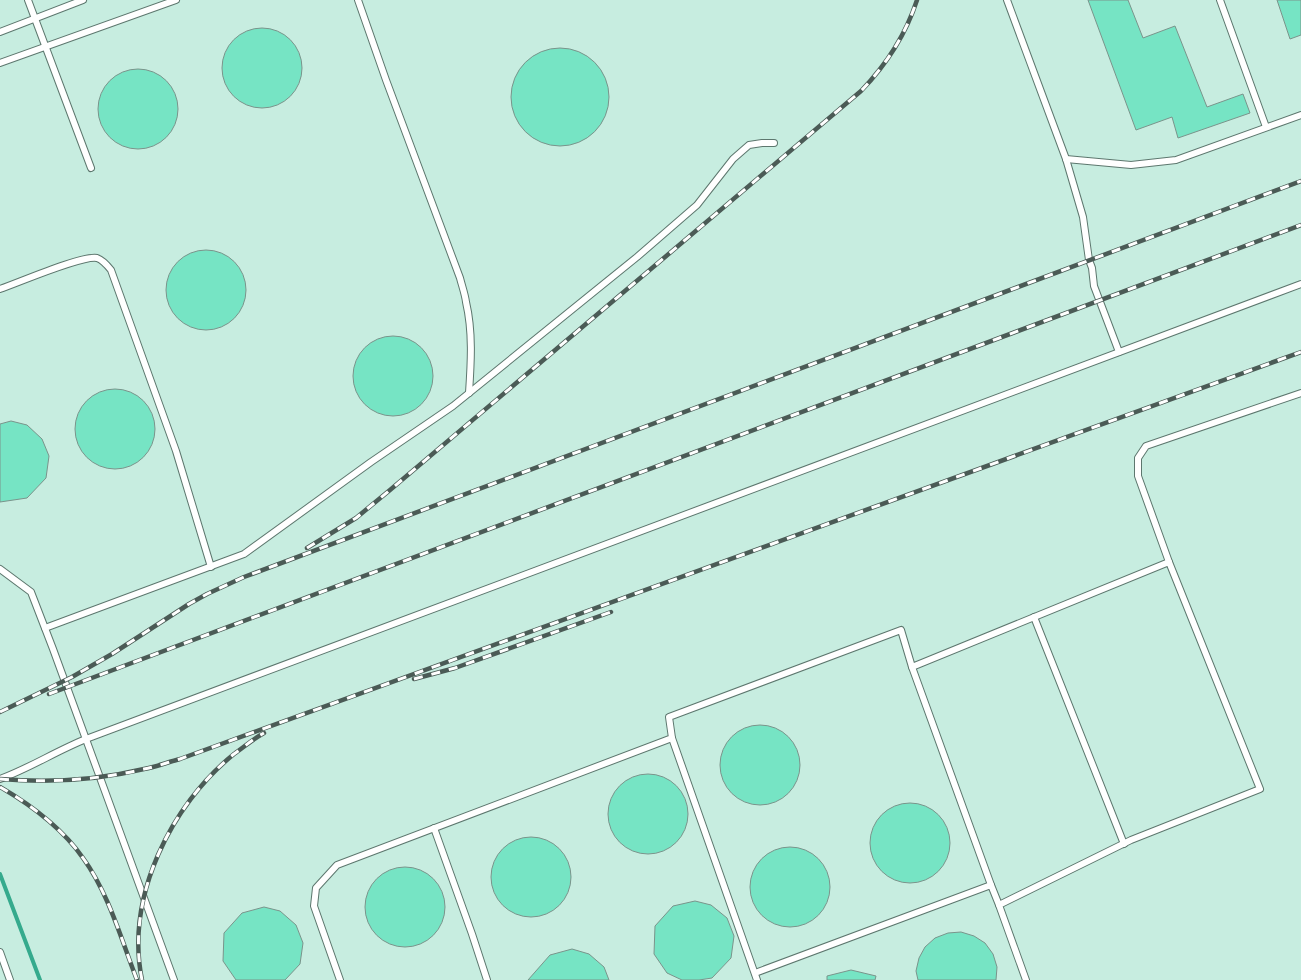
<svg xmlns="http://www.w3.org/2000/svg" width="1301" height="980" font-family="'Golos Text',sans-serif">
  <rect width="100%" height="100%" fill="#d9f6ec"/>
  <rect fill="#c7ede0" x="0" y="0" width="1301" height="980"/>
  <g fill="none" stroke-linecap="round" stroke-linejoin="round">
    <path stroke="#35aa8d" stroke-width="4" d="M0 874 40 980"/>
  </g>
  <g fill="#76e4c4" stroke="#7a948b">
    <path d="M1088 0H1128L1143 38 1175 26 1207 107 1243 94 1250 113 1178 138 1172 117 1136 130Z"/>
    <path d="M1277 0H1301V35L1290 39Z"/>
    <circle cx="262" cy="68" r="40"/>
    <circle cx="560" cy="97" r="49"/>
    <circle cx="138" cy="109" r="40"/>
    <circle cx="206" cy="290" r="40"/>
    <circle cx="393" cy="376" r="40"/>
    <circle cx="115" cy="429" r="40"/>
    <path d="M11 421 27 425 42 439 49 456 46 478 27 498 0 502V424Z"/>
    <circle cx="760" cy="765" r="40"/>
    <circle cx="648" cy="814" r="40"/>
    <circle cx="910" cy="843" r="40"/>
    <circle cx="531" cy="877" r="40"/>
    <circle cx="790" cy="887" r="40"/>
    <circle cx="405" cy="907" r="40"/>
    <path d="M695 901 711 905 727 918 734 936 731 958 712 978 699 980H682L667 973 654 954 655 926 673 906Z"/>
    <path d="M264 907 280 911 296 925 303 943 300 964 285 980H236L223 961 224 933 242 913Z"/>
    <path d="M961 932 974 936 985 943 993 954 997 967 996 980H918L916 971 919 958 925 947 935 938 948 933Z"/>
    <path d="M572 949 589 954 604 967 609 980H528L550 955Z"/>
    <path d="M851 970 876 976 875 980H827V976Z"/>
  </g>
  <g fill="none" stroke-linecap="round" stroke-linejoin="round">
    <defs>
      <g id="lane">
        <path d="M28 0 91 168"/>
        <path d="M358 0 386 80 460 278C462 286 465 294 466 302 473 332 471 363 469 393"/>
        <path d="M1007 0 1066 159 1083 217 1089 260 1092 268 1094 286 1119 352"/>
        <path d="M1220 0 1266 127"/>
        <path d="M0 32 83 0"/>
        <path d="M0 63 176 0"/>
        <path d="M1066 159 1131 165 1176 160 1301 115"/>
        <path d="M0 289C18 283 82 255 97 258 103 260 107 265 111 270L176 451 211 567"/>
        <path d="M1169 562 1138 476V458L1146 446 1301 393"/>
        <path d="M0 569 31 592 53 649 174 980"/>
        <path d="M1034 617 1124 844"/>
        <path d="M45 628 244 554 371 462 453 406 637 257 697 205 733 159 749 145 762 143H774"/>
        <path d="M912 667 991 885"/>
        <path d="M672 738 757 980"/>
        <path d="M0 779C30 768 56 751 86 739L1301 284"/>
        <path d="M434 828 472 934 487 980"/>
        <path d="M0 952 10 980"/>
        <path d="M755 973 991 885 999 905"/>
        <path d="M340 980 314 906 316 888 337 865 672 738 669 717 901 630 912 667 1169 562 1260 789 1131 840 999 905 1026 980"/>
      </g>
    </defs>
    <use href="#lane" stroke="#5d776e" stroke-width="8"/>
    <use href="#lane" stroke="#fff" stroke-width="6"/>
    <defs>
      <g id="rail">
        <path d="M307 548 356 518 390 490 861 91C886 65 906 34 917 0"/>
        <path d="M414 679 455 668 611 612"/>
        <path d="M49 694 1301 225"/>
        <path d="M0 712 72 677 112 654 189 604 207 594 244 577 1301 181"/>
        <path d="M0 779C48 783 98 780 144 769 156 767 168 762 180 759L1301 352"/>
        <path d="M0 787C31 805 62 828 83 858 109 894 121 939 137 980"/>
        <path d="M142 980C125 897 171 805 234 754 244 747 253 739 264 733"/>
      </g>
    </defs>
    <use href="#rail" stroke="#4b5b56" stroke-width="4.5"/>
    <use href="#rail" stroke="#fff" stroke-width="3" stroke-dasharray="9" stroke-linecap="butt"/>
  </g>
</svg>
